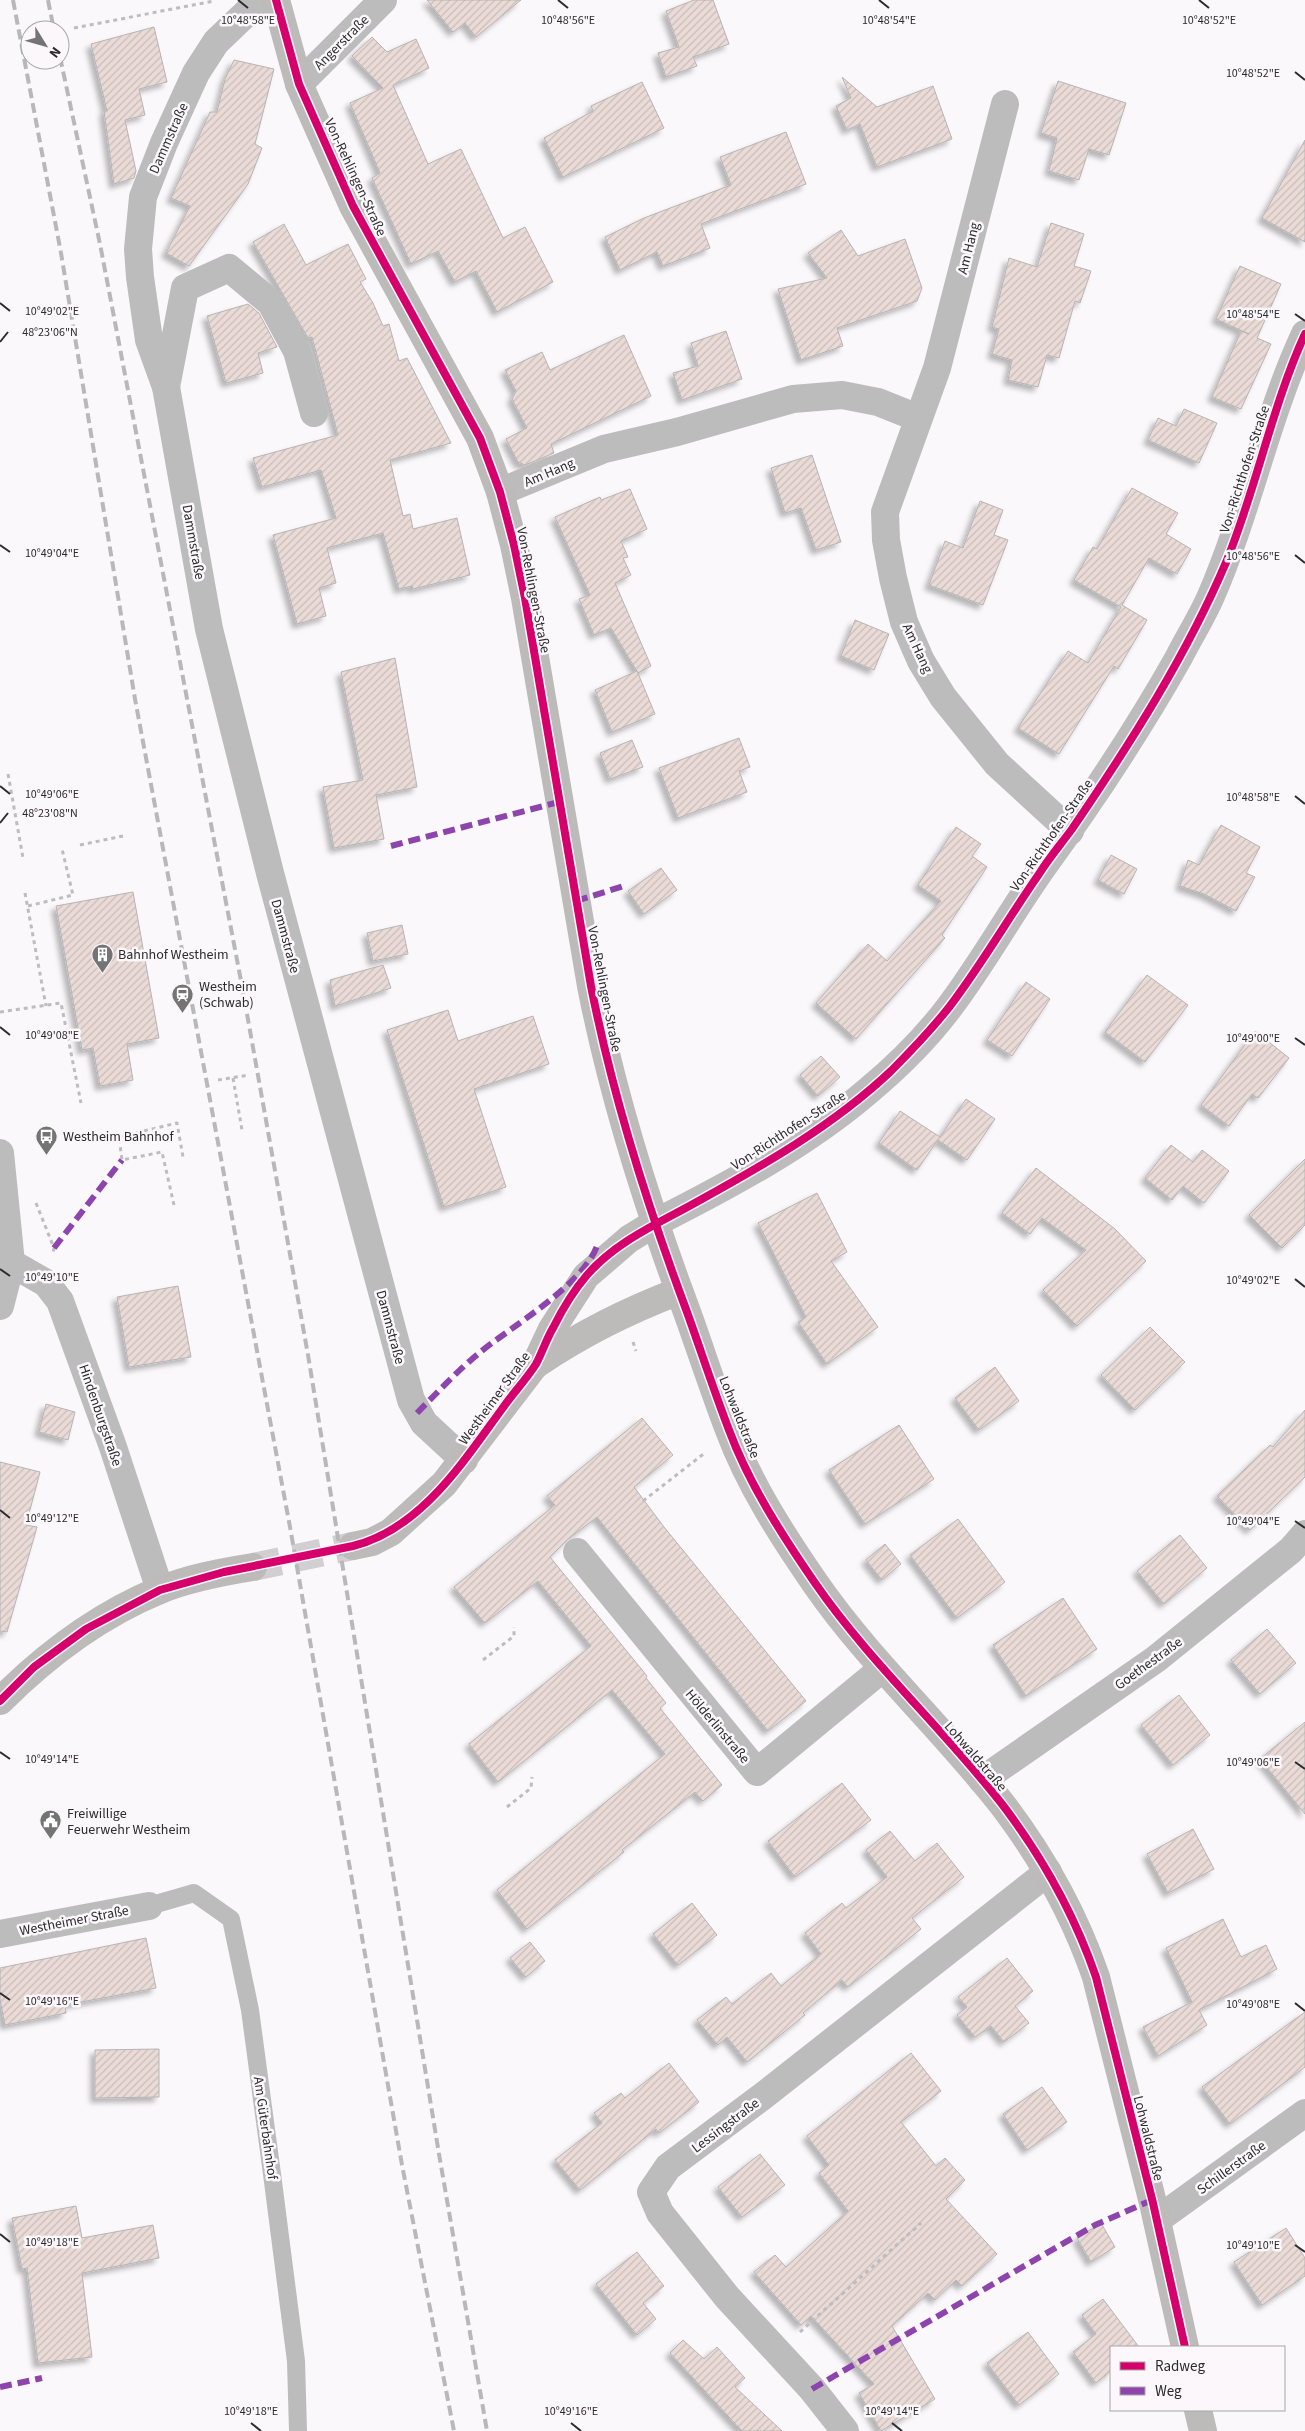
<svg xmlns="http://www.w3.org/2000/svg" width="1305" height="2431" font-family="'Source Sans 3',sans-serif">
  <defs>
    <pattern id="building-hatch" width="6" height="6" patternUnits="userSpaceOnUse" patternTransform="scale(1.25)"><rect width="6" height="6" fill="#eadbd7"/><path d="M-1 1l2-2M0 6l6-6M5 7l2-2" fill="none" stroke="#c9bcb9"/></pattern>
    <filter id="shadow"><feDropShadow dx="-4.5" dy="4.5" stdDeviation="2.5" flood-color="#0004"/></filter>
  </defs>
  <rect width="100%" height="100%" fill="#faf8fa"/>
  <g fill="url(#building-hatch)" stroke="#b6b4b5" filter="url(#shadow)">
    <path d="M427 0H521L476 37 465 23 453 32Z"/>
    <path d="M694 0H713L729 44 693 57 697 66 666 77 658 53 679 47 666 11Z"/>
    <path d="M154 27 167 82 139 89 145 115 125 120 136 171 134 178 114 184 104 111H107L91 44Z"/>
    <path d="M372 37 387 52 416 39 429 68 393 85 428 164 461 149 503 238 525 227 553 282 497 312 476 271 455 282 438 251 411 264 372 178 380 173 350 103 383 88 352 56Z"/>
    <path d="M234 60 274 69 255 144 262 148 248 184 189 266 166 253 190 206 171 198 210 112H217L225 79Z"/>
    <path d="M842 77 877 107 933 86 952 139 877 167 860 124 847 130 836 106 851 98Z"/>
    <path d="M1058 81 1126 103 1109 155 1089 149 1079 180 1049 171 1057 138 1041 133Z"/>
    <path d="M642 82 664 128 563 177 544 138 593 111 591 106Z"/>
    <path d="M786 132 806 184 701 224 710 248 663 266 657 252 620 270 605 237 644 218 731 185 720 157Z"/>
    <path d="M1305 140V242L1262 218Z"/>
    <path d="M1051 223 1084 234 1074 266 1091 271 1080 303 1075 301 1059 358 1047 355 1038 387 1008 380 1012 360 992 354 999 329 992 327 1009 258 1037 267Z"/>
    <path d="M284 224 306 265 348 244 366 279 360 282 373 303 383 326 389 324 399 361 407 358 451 443 390 460 403 516 410 514 413 529 457 518 470 575 413 589 412 586 399 589 383 533 327 548 336 583 319 588 326 616 297 624 273 535 336 518 321 470 262 487 253 458 338 435 312 337 308 338 253 242Z"/>
    <path d="M841 230 858 256 905 239 922 288 917 301 837 328 843 346 801 360 778 289 827 278 808 253Z"/>
    <path d="M1240 266 1281 284 1257 338 1271 344 1241 409 1212 397 1241 331 1249 334 1216 319Z"/>
    <path d="M248 304 259 313 277 347 258 353 263 373 226 383 207 316Z"/>
    <path d="M726 331 742 379 682 400 673 373 698 366 691 343Z"/>
    <path d="M624 335 651 396 551 444 554 453 525 465 518 462 506 439 527 428 512 399 516 391 505 370 542 352 550 370Z"/>
    <path d="M1184 409 1217 423 1199 463 1148 440 1158 418 1176 426Z"/>
    <path d="M812 455 841 542 816 550 801 508 785 513 771 468Z"/>
    <path d="M1132 488 1178 513 1166 534 1191 549 1177 574 1149 558 1122 605 1147 620 1118 669 1114 666 1059 754 1018 728 1068 651 1088 663 1121 607 1074 580 1093 547 1097 549Z"/>
    <path d="M630 489 647 529 621 541 628 557 623 558 631 575 615 583 651 666 638 673 611 628 594 635 579 599 590 595 555 517 600 497 601 500Z"/>
    <path d="M980 501 1003 510 994 535 1008 540 983 605 929 585 945 541 963 548Z"/>
    <path d="M855 620 889 634 874 670 841 656Z"/>
    <path d="M395 658 417 787 376 795 384 839 334 848 323 787 363 780 341 672Z"/>
    <path d="M637 671 655 714 612 732 595 690Z"/>
    <path d="M739 738 750 767 739 771 747 792 678 818 659 768Z"/>
    <path d="M632 740 643 767 610 779 600 753Z"/>
    <path d="M1221 825 1260 847 1246 873 1255 877 1236 911 1204 894 1180 886 1188 860 1199 865Z"/>
    <path d="M956 827 981 844 972 856 987 867 942 935 945 938 856 1039 816 1003 868 944 887 961 941 901 918 885Z"/>
    <path d="M1111 855 1137 869 1124 894 1098 880Z"/>
    <path d="M661 868 677 890 644 914 628 891Z"/>
    <path d="M133 892 159 1038 127 1044 133 1080 100 1086 93 1048 82 1050 56 906Z"/>
    <path d="M402 925 408 954 373 961 367 933Z"/>
    <path d="M383 965 391 988 335 1006 330 980Z"/>
    <path d="M1147 975 1188 1005 1145 1062 1105 1032Z"/>
    <path d="M1026 982 1050 999 1012 1056 987 1040Z"/>
    <path d="M448 1010 458 1041 533 1016 549 1064 474 1089 506 1187 444 1207 387 1030Z"/>
    <path d="M1255 1031 1289 1058 1258 1098 1252 1094 1229 1126 1201 1105Z"/>
    <path d="M821 1056 840 1077 818 1096 800 1075Z"/>
    <path d="M966 1099 995 1119 967 1160 938 1140 917 1170 879 1143 900 1111 940 1137Z"/>
    <path d="M1171 1145 1193 1162 1202 1150 1229 1171 1204 1203 1183 1186 1172 1200 1145 1178Z"/>
    <path d="M1305 1159V1225L1282 1248 1249 1215Z"/>
    <path d="M1036 1168 1115 1229 1146 1261 1077 1326 1043 1290 1086 1250 1042 1218 1030 1234 1002 1213Z"/>
    <path d="M817 1193 847 1252 831 1261 878 1327 827 1364 798 1322 806 1317 758 1223Z"/>
    <path d="M178 1286 191 1357 129 1367 117 1297Z"/>
    <path d="M1150 1327 1185 1362 1135 1410 1101 1375Z"/>
    <path d="M995 1367 1019 1401 979 1430 955 1398Z"/>
    <path d="M46 1404 75 1412 68 1440 39 1432Z"/>
    <path d="M1305 1410V1477L1250 1530 1217 1496 1270 1445 1273 1447Z"/>
    <path d="M642 1418 673 1455 634 1487 664 1527 806 1701 768 1731 597 1517 567 1540 550 1557 647 1676 646 1678 666 1703 660 1708 722 1785 703 1801 695 1792 622 1850 624 1852 527 1929 497 1890 665 1754 612 1690 498 1782 469 1744 591 1646 538 1581 485 1623 454 1587 555 1505 547 1496Z"/>
    <path d="M899 1425 934 1479 865 1524 829 1470Z"/>
    <path d="M0 1462 40 1472 26 1525 37 1527 7 1632 0 1631Z"/>
    <path d="M958 1519 1005 1582 957 1618 910 1555Z"/>
    <path d="M1180 1535 1207 1568 1164 1604 1137 1571Z"/>
    <path d="M885 1544 901 1564 882 1580 866 1560Z"/>
    <path d="M1063 1598 1097 1649 1026 1696 993 1645Z"/>
    <path d="M1267 1629 1296 1663 1260 1694 1231 1660Z"/>
    <path d="M1179 1695 1210 1735 1173 1765 1141 1725Z"/>
    <path d="M1305 1722V1814L1260 1759Z"/>
    <path d="M842 1783 871 1820 795 1877 768 1841Z"/>
    <path d="M1193 1829 1214 1869 1168 1893 1147 1854Z"/>
    <path d="M890 1831 915 1861 937 1843 964 1877 912 1918 921 1929 848 1987 842 1980 803 2013 805 2015 747 2062 727 2037 718 2045 697 2020 726 1997 732 2004 771 1973 781 1986 821 1954 805 1933 842 1903 846 1908 887 1877 866 1850Z"/>
    <path d="M692 1903 717 1935 678 1965 653 1934Z"/>
    <path d="M1223 1919 1241 1957 1266 1945 1277 1969 1199 2010 1207 2025 1158 2056 1143 2027 1192 2002 1166 1948Z"/>
    <path d="M146 1938 156 1988 65 2005 66 2013 5 2025 0 2000V1968Z"/>
    <path d="M530 1942 545 1961 526 1977 510 1958Z"/>
    <path d="M1007 1958 1033 1991 1015 2006 1029 2023 1004 2042 991 2026 975 2037 957 2015 967 2007 958 1997Z"/>
    <path d="M1305 2012V2067L1230 2124 1202 2087Z"/>
    <path d="M159 2049V2097L95 2098V2050Z"/>
    <path d="M911 2053 941 2091 901 2122 936 2166 945 2158 965 2180 946 2199 997 2254 962 2286 956 2280 935 2300 928 2293 892 2326 935 2399 881 2431 859 2393 874 2384 811 2316 801 2325 754 2272 775 2255 786 2267 848 2211 819 2173 829 2165 807 2136Z"/>
    <path d="M669 2063 699 2102 659 2133 656 2129 580 2190 555 2160 602 2123 594 2113 621 2093 625 2098Z"/>
    <path d="M1042 2087 1067 2122 1027 2150 1003 2114Z"/>
    <path d="M760 2154 785 2185 742 2217 718 2187Z"/>
    <path d="M76 2206 82 2238 153 2225 159 2258 82 2273 92 2357 38 2363 27 2268 22 2269 12 2218Z"/>
    <path d="M1101 2223 1115 2247 1091 2262 1077 2238Z"/>
    <path d="M1286 2228 1305 2258V2276L1262 2305 1234 2262Z"/>
    <path d="M637 2252 664 2286 643 2303 656 2319 637 2335 596 2284Z"/>
    <path d="M1103 2299 1139 2347H1111V2371L1096 2383 1073 2352 1096 2334 1082 2315Z"/>
    <path d="M1028 2332 1059 2374 1019 2405 987 2363Z"/>
    <path d="M683 2340 704 2359 717 2347 745 2378 735 2387 782 2431H742L670 2353Z"/>
  </g>
  <g fill="none" stroke-linecap="round" stroke-linejoin="round">
    <path stroke="#d1cfd1" stroke-width="28" stroke-dasharray="28 14" stroke-linecap="butt" d="M253 1567 353 1546"/>
    <g stroke="#bebcbe" stroke-width="3" stroke-dasharray="4 4" stroke-linecap="butt">
      <path d="M74 28 214 1"/>
      <path d="M8 774 23 858"/>
      <path d="M80 845 123 836"/>
      <path d="M25 893 46 1006"/>
      <path d="M28 906 73 895 62 849"/>
      <path d="M0 1012 61 1003 81 1103"/>
      <path d="M233 1078 242 1130"/>
      <path d="M218 1080 249 1075"/>
      <path d="M36 1203 54 1248 53 1253"/>
      <path d="M174 1205 162 1152 122 1160 119 1137 177 1123 183 1157"/>
      <path d="M633 1342 636 1351"/>
      <path d="M643 1501 706 1452"/>
      <path d="M483 1660 514 1636V1627"/>
      <path d="M507 1807 531 1788 532 1777"/>
      <path d="M800 2332 921 2223"/>
    </g>
    <path stroke="#bdbcbc" stroke-width="18" d="M149 1906 194 1893 231 1919 250 2010 272 2174 296 2361 298 2431"/>
    <g stroke="#bdbcbc" stroke-width="28">
      <path d="M260 0 216 42 196 73 164 143 143 197 138 249 140 277 149 340 166 387 209 629 270 873 411 1400 424 1423 464 1460"/>
      <path d="M299 84 383 0"/>
      <path d="M1005 104 937 368 885 512 886 540 893 578 904 622 921 661 943 697 997 764 1070 831"/>
      <path d="M166 387 185 288 229 268 271 303 297 351 314 413"/>
      <path d="M500 492 604 449 677 432 793 399 842 395 878 402 918 418"/>
      <path d="M0 1153 11 1263 0 1306"/>
      <path d="M655 1223C728 1186 805 1145 868 1091 898 1066 928 1036 951 1005 984 961 1011 912 1043 867 1092 799 1138 730 1179 657 1189 637 1202 617 1211 596 1248 511 1266 418 1305 334"/>
      <path d="M11 1263 46 1283 60 1301 113 1447 160 1590"/>
      <path d="M577 1552 757 1772 882 1669"/>
      <path d="M982 1780 1156 1659 1291 1550 1305 1534"/>
      <path d="M0 1934 149 1906"/>
      <path d="M1157 2220 1305 2113"/>
      <path d="M845 2431 812 2389 727 2297 660 2213 651 2192 668 2167 763 2096 1048 1872"/>
    </g>
    <g stroke="#bcbbba" stroke-width="28">
      <path d="M276 0 299 84 353 206 480 438 500 492 514 545 525 598 591 986C613 1098 647 1205 687 1312 701 1351 714 1391 729 1430 749 1484 782 1535 815 1583 871 1664 945 1730 1005 1808 1044 1860 1075 1916 1096 1977L1153 2203 1185 2347"/>
      <path d="M535 1365C583 1333 625 1312 679 1291"/>
      <path d="M353 1546 372 1542 391 1532 444 1484 535 1365 552 1329 586 1276 629 1239 655 1223"/>
      <path d="M0 1701C46 1655 99 1615 160 1590 189 1578 222 1572 253 1567"/>
      <path d="M1198 2410 1203 2431"/>
    </g>
    <g stroke="#b9b8b9" stroke-width="4" stroke-dasharray="10 5" stroke-linecap="butt">
      <path d="M13 0 61 253 135 699 290 1527 402 2165 454 2431"/>
      <path d="M48 0 54 30"/>
      <path d="M60 57 100 244 242 986 308 1355 439 2154 487 2431"/>
    </g>
    <g stroke="#8e44ad" stroke-width="6" stroke-dasharray="12 6" stroke-linecap="butt">
      <path d="M391 846 559 802"/>
      <path d="M576 901 627 885"/>
      <path d="M54 1248 122 1160"/>
      <path d="M417 1413C437 1393 456 1372 478 1354 510 1327 586 1284 598 1243"/>
      <path d="M0 2387 42 2378"/>
      <path d="M812 2389 1095 2225 1152 2200"/>
    </g>
    <defs>
      <g id="cycleway">
        <path d="M276 0 299 84 353 206 480 438 500 492 514 545 525 598 591 986C613 1098 647 1205 687 1312 701 1351 714 1391 729 1430 749 1484 782 1535 815 1583 871 1664 945 1730 1005 1808 1044 1860 1075 1916 1096 1977L1153 2203 1185 2347"/>
        <path d="M0 1701 34 1667 86 1629 160 1590 224 1572 353 1546C421 1529 463 1462 502 1409 512 1394 526 1380 536 1364 542 1353 546 1340 553 1328 562 1310 574 1290 587 1275 616 1242 655 1225 693 1204 762 1166 833 1126 891 1071 911 1051 932 1029 950 1006 982 964 1009 917 1039 874 1049 858 1061 844 1072 829 1130 744 1187 655 1227 560 1257 486 1272 406 1305 334"/>
      </g>
    </defs>
    <use href="#cycleway" stroke="#fbf7fb" stroke-width="11"/>
    <use href="#cycleway" stroke="#d6006c" stroke-width="8"/>
  </g>
  <path fill="none" stroke="#2e2d2e" stroke-width="2" d="M238 0 248 8M558 0 568 8M879 0 889 8M1199 0 1209 8M1295 72 1305 80M0 303 10 311M1295 314 1305 321M0 342 8 332M0 545 10 552M1295 555 1305 563M0 786 10 794M1295 796 1305 804M0 823 8 813M0 1027 10 1035M1295 1038 1305 1045M0 1269 10 1276M1295 1279 1305 1287M0 1510 10 1518M1295 1521 1305 1528M0 1752 10 1759M1295 1762 1305 1769M0 1993 10 2000M1295 2003 1305 2011M0 2234 10 2242M1295 2245 1305 2252M251 2423 261 2431M571 2423 581 2431M892 2423 902 2431"/>
  <defs>
    <symbol id="building-pin" viewBox="-11 -11 22 30"><path d="M0 17L-7.5 6A9.5 9.5 0 1 1 7.5 6Z" fill="#757475" stroke="#fbf7fb"/><path d="M-4-6H4V6H1V3H-1V6H-4ZM-2.5-4.3h1.7v1.8h-1.7ZM.8-4.3h1.7v1.8H.8ZM-2.5-1h1.7V.8h-1.7ZM.8-1h1.7V.8H.8Z" fill="#fff"/></symbol>
    <symbol id="station-pin" viewBox="-11 -11 22 30"><path d="M0 17L-7.5 6A9.5 9.5 0 1 1 7.5 6Z" fill="#757475" stroke="#fbf7fb"/><path d="M-3-6H3Q5-6 5-4V2Q5 4 3 4L4.5 6H3L1.5 4h-3L-3 6H-4.5L-3 4Q-5 4-5 2V-4Q-5-6-3-6ZM-3.5-4v3h7v-3ZM-3.5 1v1.5H-2V1ZM2 1v1.5H3.5V1Z" fill="#fff"/></symbol>
    <symbol id="bus-pin" viewBox="-11 -11 22 30"><path d="M0 17L-7.5 6A9.5 9.5 0 1 1 7.5 6Z" fill="#757475" stroke="#fbf7fb"/><path d="M-5-6H5V4H4V6H2V4H-2V6H-4V4H-5ZM-3.5-4V0h7V-4ZM-3.5 1.2v1.5H-2V1.2ZM2 1.2v1.5H3.5V1.2Z" fill="#fff"/></symbol>
    <symbol id="civic-pin" viewBox="-11 -11 22 30"><path d="M0 17L-7.5 6A9.5 9.5 0 1 1 7.5 6Z" fill="#757475" stroke="#fbf7fb"/><path d="M-.6-6.5H3V-4.5H.6V-3L4-1V1h2V6H-6V1h2V-1L-.6-3ZM-1.2 2.5V6h2.4V2.5Z" fill="#fff"/></symbol>
  </defs>
  <g fill-rule="evenodd">
    <use href="#building-pin" x="90" y="942" width="25" height="34"/>
    <use href="#station-pin" x="170" y="982" width="25" height="34"/>
    <use href="#bus-pin" x="34" y="1124" width="25" height="34"/>
    <use href="#civic-pin" x="38" y="1808" width="25" height="34"/>
  </g>
  <g text-anchor="middle" stroke-width="5" stroke-linejoin="round" paint-order="stroke">
    <g font-size="14" fill="#2e2d2e" stroke="#fbf7fb">
      <text transform="translate(341 42) rotate(-45)" y="5">Angerstraße</text>
      <text transform="translate(168 138) rotate(-66)" y="5">Dammstraße</text>
      <text transform="translate(356 177) rotate(65)" y="5">Von-Rehlingen-Straße</text>
      <text transform="translate(968 248) rotate(-76)" y="5">Am Hang</text>
      <text transform="translate(1244 469) rotate(-72)" y="5">Von-Richthofen-Straße</text>
      <text transform="translate(549 472) rotate(-23)" y="5">Am Hang</text>
      <text transform="translate(194 542) rotate(80)" y="5">Dammstraße</text>
      <text transform="translate(534 590) rotate(79)" y="5">Von-Rehlingen-Straße</text>
      <text transform="translate(918 648) rotate(65)" y="5">Am Hang</text>
      <text transform="translate(1051 835) rotate(-55)" y="5">Von-Richthofen-Straße</text>
      <text transform="translate(286 936) rotate(75)" y="5">Dammstraße</text>
      <text transform="translate(605 989) rotate(79)" y="5">Von-Rehlingen-Straße</text>
      <text transform="translate(788 1130) rotate(-33)" y="5">Von-Richthofen-Straße</text>
      <text transform="translate(391 1327) rotate(75)" y="5">Dammstraße</text>
      <text transform="translate(494 1398) rotate(-54)" y="5">Westheimer Straße</text>
      <text transform="translate(101 1415) rotate(71)" y="5">Hindenburgstraße</text>
      <text transform="translate(740 1417) rotate(68)" y="5">Lohwaldstraße</text>
      <text transform="translate(1148 1663) rotate(-36)" y="5">Goethestraße</text>
      <text transform="translate(718 1726) rotate(50)" y="5">Hölderlinstraße</text>
      <text transform="translate(976 1756) rotate(49)" y="5">Lohwaldstraße</text>
      <text transform="translate(74 1920) rotate(-11)" y="5">Westheimer Straße</text>
      <text transform="translate(725 2125) rotate(-37)" y="5">Lessingstraße</text>
      <text transform="translate(266 2128) rotate(82)" y="5">Am Güterbahnhof</text>
      <text transform="translate(1149 2138) rotate(76)" y="5">Lohwaldstraße</text>
      <text transform="translate(1231 2167) rotate(-36)" y="5">Schillerstraße</text>
    </g>
    <g font-size="14" fill="#2e2d2e" stroke="#fbf7fb" text-anchor="start">
      <text x="118" y="959">Bahnhof Westheim</text>
      <text x="199" y="991">Westheim<tspan x="199" dy="16">(Schwab)</tspan></text>
      <text x="63" y="1141">Westheim Bahnhof</text>
      <text x="67" y="1818">Freiwillige<tspan x="67" dy="16">Feuerwehr Westheim</tspan></text>
    </g>
  </g>
  <g font-size="12" text-anchor="middle" fill="#2e2d2e" stroke="#fbf7fb" stroke-width="5" stroke-linejoin="round" paint-order="stroke">
    <text x="248" y="24">10°48'58"E</text>
    <text x="889" y="24">10°48'54"E</text>
    <text x="568" y="24">10°48'56"E</text>
    <text x="1209" y="24">10°48'52"E</text>
    <text x="1253" y="77">10°48'52"E</text>
    <text x="52" y="315">10°49'02"E</text>
    <text x="1253" y="318">10°48'54"E</text>
    <text x="50" y="336">48°23'06"N</text>
    <text x="52" y="557">10°49'04"E</text>
    <text x="1253" y="560">10°48'56"E</text>
    <text x="52" y="798">10°49'06"E</text>
    <text x="1253" y="801">10°48'58"E</text>
    <text x="50" y="817">48°23'08"N</text>
    <text x="52" y="1039">10°49'08"E</text>
    <text x="1253" y="1042">10°49'00"E</text>
    <text x="52" y="1281">10°49'10"E</text>
    <text x="1253" y="1284">10°49'02"E</text>
    <text x="52" y="1522">10°49'12"E</text>
    <text x="1253" y="1525">10°49'04"E</text>
    <text x="52" y="1763">10°49'14"E</text>
    <text x="1253" y="1766">10°49'06"E</text>
    <text x="52" y="2005">10°49'16"E</text>
    <text x="1253" y="2008">10°49'08"E</text>
    <text x="52" y="2246">10°49'18"E</text>
    <text x="1253" y="2249">10°49'10"E</text>
    <text x="251" y="2415">10°49'18"E</text>
    <text x="571" y="2415">10°49'16"E</text>
    <text x="892" y="2415">10°49'14"E</text>
  </g>
  <rect x="1110" y="2346" width="175" height="65" fill="#fbf7fb" stroke="#a9a6a9"/>
  <rect x="1120" y="2362" width="25" height="8" fill="#d6006c" stroke="#a9a6a9"/>
  <text x="1155" y="2371" font-size="15" fill="#2e2d2e">Radweg</text>
  <rect x="1120" y="2387" width="25" height="8" fill="#8e44ad" stroke="#a9a6a9"/>
  <text x="1155" y="2396" font-size="15" fill="#2e2d2e">Weg</text>
  <g transform="translate(45 45) rotate(127)"><circle r="24" fill="#fbf7fb" stroke="#a9a6a9"/>
  <path d="M0-4L9 19L0 12L-9 19Z" fill="#757475"/>
  <text y="-8" font-size="14" font-weight="bold" text-anchor="middle" fill="#2e2d2e">N</text>
  </g>
</svg>
